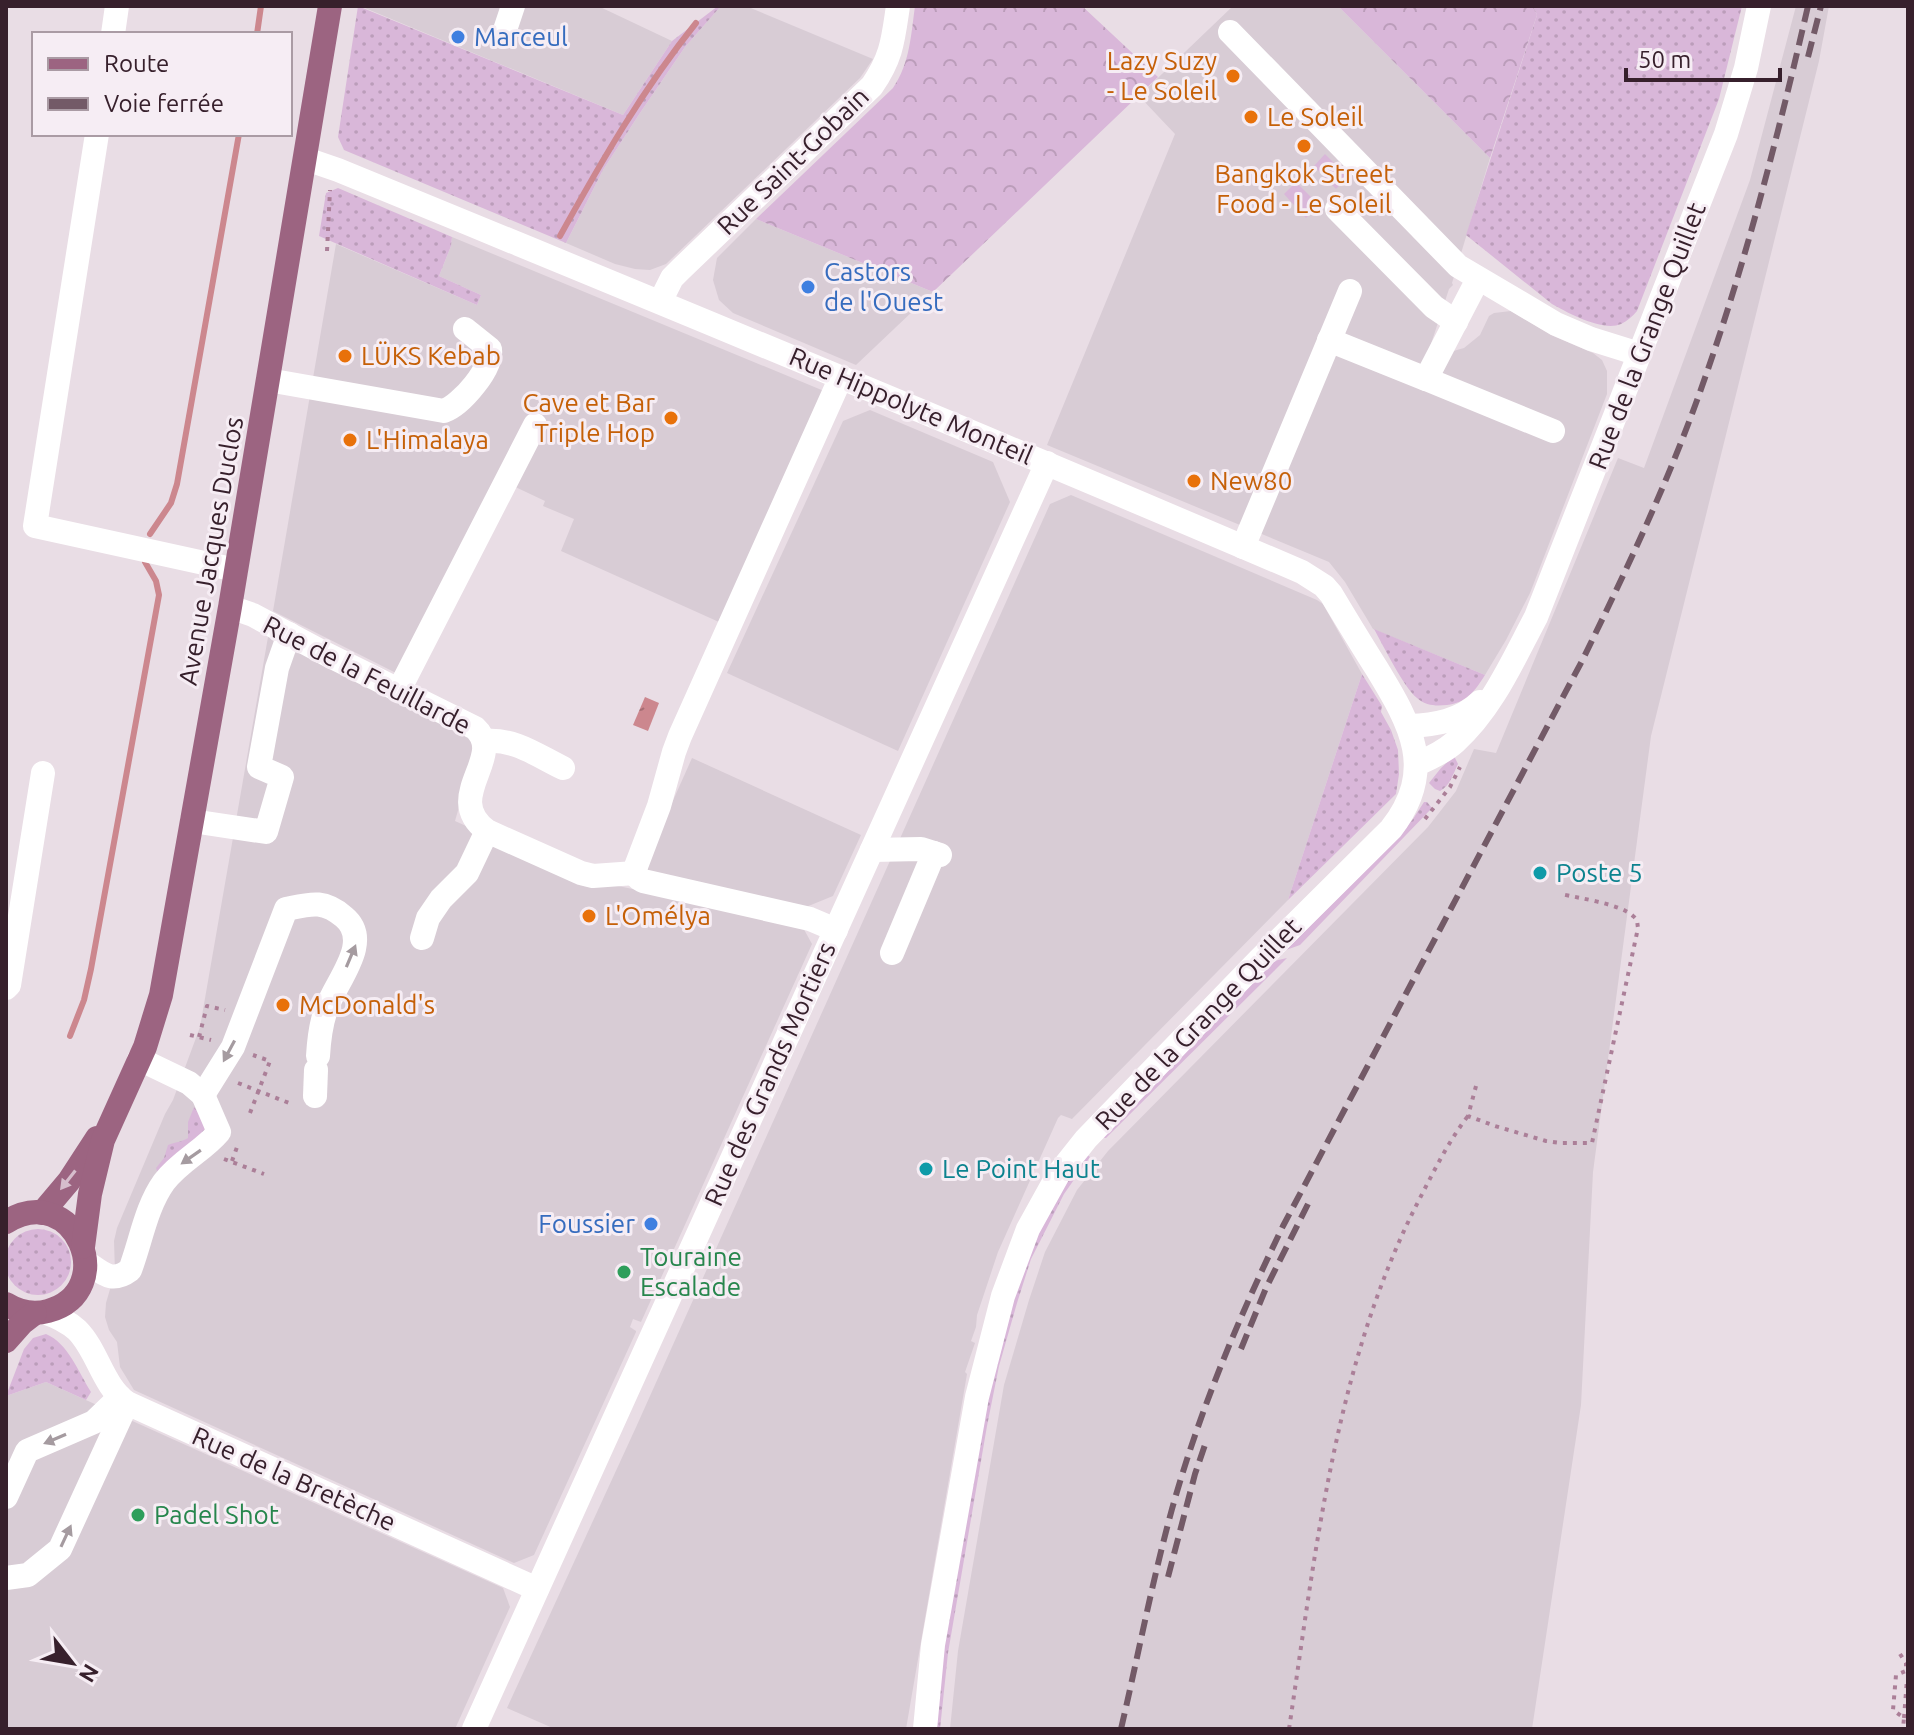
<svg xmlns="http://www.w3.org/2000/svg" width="1914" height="1735" font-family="Ubuntu,sans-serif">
  <defs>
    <pattern id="grass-dots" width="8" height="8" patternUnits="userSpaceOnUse" patternTransform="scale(2)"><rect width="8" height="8" fill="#d9b7d9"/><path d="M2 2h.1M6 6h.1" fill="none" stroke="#bb9dba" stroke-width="1.8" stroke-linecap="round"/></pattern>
    <pattern id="forest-crowns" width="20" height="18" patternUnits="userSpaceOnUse" patternTransform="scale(2)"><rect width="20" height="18" fill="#d9b7d9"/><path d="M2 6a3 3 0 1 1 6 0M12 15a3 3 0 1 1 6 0" fill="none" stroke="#bb9dba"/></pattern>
    <pattern id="water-ripples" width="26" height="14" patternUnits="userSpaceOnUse" patternTransform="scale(2)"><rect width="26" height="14" fill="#cc878e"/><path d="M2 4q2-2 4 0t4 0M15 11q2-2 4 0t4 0" fill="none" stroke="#a66e74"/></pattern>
  </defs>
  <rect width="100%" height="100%" fill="#e9dde5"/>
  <g fill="#d8ccd5">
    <path d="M360 6H598L672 41 623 115Z"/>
    <path d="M721 6H746L873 59 860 78 666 264 650 270 635 269 615 264 566 243 603 170 640 113 685 47Z"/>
    <path d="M1233 6H1338L1490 158 1452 283 1453 285 1449 289 1430 347 1450 352 1464 348 1480 335 1489 316 1494 313 1511 311 1551 335 1593 353 1602 360 1607 371V394L1530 593 1506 640 1485 675 1373 629 1345 582 1329 562 1047 445 1175 134 1139 96Z"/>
    <path d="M1796 6H1829L1819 61 1651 736 1593 1172 1581 1405 1532 1729H950L958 1651 1004 1385 1029 1300 1045 1252 1077 1190 1108 1151 1428 827 1456 791 1474 749 1496 753 1618 458 1644 468 1750 180Z"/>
    <path d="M756 219 933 292 856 365 733 313 719 300 713 280 717 258Z"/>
    <path d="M452 237 824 391 719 622 561 551 574 519 543 506 545 501 509 484 398 674 273 611 336 244 477 305 481 295 439 276 451 246Z"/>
    <path d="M870 410 993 462 1010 502 898 751 727 673 843 421Z"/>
    <path d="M1071 495 1317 600 1323 604 1362 674 1288 900 1072 1119 1061 1115 1058 1118 998 1252 977 1315 976 1327 971 1341 975 1343 965 1372 967 1374 906 1729H555L507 1708 637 1425 1050 504Z"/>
    <path d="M268 637 479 737 455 821 521 851 594 881 801 924 812 944 641 1322 633 1319 630 1327 636 1331V1332L534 1555 514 1563 134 1390 120 1367 117 1342 109 1330 105 1317 106 1303 115 1272 114 1241 117 1228 165 1114 173 1100 200 1027Z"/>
    <path d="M692 758 861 835 833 896 806 907 642 870Z"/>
    <path d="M46 1382 503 1588 510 1607 455 1729H6V1396Z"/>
  </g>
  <g fill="url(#grass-dots)">
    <path d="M358 6 623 115 672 41 718 6H721L685 47 640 113 603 170 566 243 344 150 338 137Z"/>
    <path d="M1533 6H1742L1719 99 1637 311C1633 316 1627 321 1621 324 1603 332 1568 313 1552 304L1466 235 1537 15Z"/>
    <path d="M338 188 452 237 451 246 439 276 481 295 477 305 319 236 326 193Z"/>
    <path d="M1374 629 1485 675C1475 691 1466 703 1447 705 1436 706 1426 706 1417 698 1404 688 1383 645 1374 629Z"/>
    <path d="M1362 674 1382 706 1381 712 1391 730 1398 750 1399 774 1396 794 1288 900Z"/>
    <path d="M1454 756 1458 764C1453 774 1450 786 1440 791L1435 789 1429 783 1441 768Z"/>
    <path d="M1424 802H1427L1432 808 1300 945 1286 950 1391 845 1413 819Z"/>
    <path d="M1287 958 1106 1138 1100 1137 1274 961Z"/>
    <path d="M194 1107C200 1113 205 1124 205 1133L160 1179 156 1168 164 1158 168 1145C175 1142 182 1142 188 1138V1122Z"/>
    <path d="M1085 1153 1090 1157 1064 1194 1031 1259 1017 1303 999 1366 987 1426 948 1653 940 1729H935L938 1682 984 1410 1013 1295 1048 1211Z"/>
    <circle cx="38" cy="1262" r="33"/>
    <path d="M46 1334C68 1343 79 1373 91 1392L86 1400 46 1382 6 1396 24 1349 33 1338Z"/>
  </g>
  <g fill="url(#forest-crowns)">
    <path d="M915 6H1082L1158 77 933 292 756 219 893 88C910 63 911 35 915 6Z"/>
    <path d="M1338 6H1533L1537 15 1490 158Z"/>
  </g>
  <g fill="#d9b7d9">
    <path d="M1325 154 1348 177 1336 189 1314 166Z"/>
    <path d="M1296 182 1319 205 1306 218 1284 194Z"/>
  </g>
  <path fill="url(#water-ripples)" d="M645 697 659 703 648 731 633 725Z"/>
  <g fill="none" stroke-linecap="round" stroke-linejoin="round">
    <g stroke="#cc878e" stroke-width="6">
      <path d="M257 34 261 6"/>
      <path d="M560 236C601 162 643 89 696 23"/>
      <path d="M150 534 171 503 177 484 239 134"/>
      <path d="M70 1036 84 1000 91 969 159 595 156 581 145 562"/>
    </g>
    <g stroke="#ab7f98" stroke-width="4" stroke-dasharray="4 6" stroke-linecap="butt">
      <path d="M327 251 330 190"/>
      <path d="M1425 819 1450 787 1460 767"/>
      <path d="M190 1035 211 1040"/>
      <path d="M199 1037 207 1006 225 1010"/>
      <path d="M238 1083 289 1103"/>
      <path d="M1476 1086 1468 1116 1495 1126 1546 1141 1561 1143H1592L1638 928C1637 922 1638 920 1633 916 1621 904 1578 898 1561 894"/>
      <path d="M250 1113 270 1061 253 1055"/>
      <path d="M224 1159 264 1174"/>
      <path d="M232 1161 237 1147"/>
      <path d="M1900 1654 1906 1663V1671L1896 1675 1893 1710 1904 1718 1903 1729"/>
      <path d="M1904 1718 1907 1679"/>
      <path d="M1289 1729C1316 1550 1335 1363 1419 1200 1434 1171 1448 1142 1468 1116"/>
    </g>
    <g stroke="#fff" stroke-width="24">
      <path d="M1230 32 1458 266 1556 324 1591 339 1639 354"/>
      <path d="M113 34 117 6"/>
      <path d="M503 36 513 6"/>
      <path d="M97 134 35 526 236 570"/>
      <path d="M306 159 338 170C660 302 982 435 1302 572L1324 586 1331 594C1346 619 1361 644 1377 669 1411 725 1437 770 1391 829L1259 960 1086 1139 1059 1173 1028 1229 1003 1296 977 1397 933 1645 925 1729"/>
      <path d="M1337 209 1434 307 1456 322"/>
      <path d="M660 302 672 278 681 269 872 86C892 57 893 40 898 6"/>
      <path d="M1329 340 1426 379 1478 279"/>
      <path d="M1426 379 1553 431"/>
      <path d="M268 380 444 411C461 405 493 368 490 349L465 329"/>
      <path d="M1243 547 1350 291"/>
      <path d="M230 607 253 615 326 654 475 728C507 757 441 797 487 831L581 873 593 876 635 873"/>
      <path d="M399 690 535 425"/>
      <path d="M1409 726C1435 725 1460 721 1480 702"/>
      <path d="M485 741C514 738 538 756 563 768"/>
      <path d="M1417 764C1431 758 1444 752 1455 742 1492 709 1513 660 1536 617L1726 134 1746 68 1759 6"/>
      <path d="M192 821 266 832 282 777 259 767 277 668 289 634"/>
      <path d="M872 850 921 849 940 855"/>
      <path d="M836 930 810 919 643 881 638 878 635 869 659 806 674 752 680 736 841 377"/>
      <path d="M422 938 428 918 441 899 467 873 487 831"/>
      <path d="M892 953 934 853"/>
      <path d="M6 988 9 985 43 773"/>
      <path d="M203 1095 233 1047 286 909C310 904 323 899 344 917 373 941 337 980 327 1007 321 1022 319 1039 318 1056"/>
      <path d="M315 1096 316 1070"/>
      <path d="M86 1262C103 1273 111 1284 130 1270 141 1241 146 1207 164 1182 180 1161 203 1151 219 1132L203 1095 189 1083 139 1059"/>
      <path d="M44 1312C56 1316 68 1322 77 1330 98 1351 102 1385 127 1403L537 1589"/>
      <path d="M6 1497 27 1451 94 1422 120 1397"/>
      <path d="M6 1578 28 1575 60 1549 127 1403"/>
      <path d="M474 1729 1047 463"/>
    </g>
    <g stroke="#9c6481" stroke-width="24">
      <path d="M42 1213 69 1181 97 1138"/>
      <path d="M6 1222C75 1179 121 1291 48 1311 33 1315 19 1312 6 1304"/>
      <path d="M83 1247 90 1194 103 1140 145 1047 161 995 230 607 330 6"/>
      <path d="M6 1341 22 1323 35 1313"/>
    </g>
    <g stroke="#735a67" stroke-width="6" stroke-dasharray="16 8" stroke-linecap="butt">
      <path d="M1808 57 1821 6"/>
      <path d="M1241 1349 1266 1288 1308 1204"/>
      <path d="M1168 1577 1195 1474 1207 1439"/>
      <path d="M1121 1729C1138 1656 1152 1582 1172 1509 1199 1412 1239 1317 1283 1226L1583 659C1624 575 1664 491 1696 403 1743 274 1777 140 1808 6"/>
    </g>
  </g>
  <defs><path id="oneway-solid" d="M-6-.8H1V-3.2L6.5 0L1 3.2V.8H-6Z" transform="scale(2)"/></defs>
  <g fill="#a59ba0">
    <use href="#oneway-solid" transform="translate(351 956) rotate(-67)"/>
    <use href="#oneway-solid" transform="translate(229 1051) rotate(118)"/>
    <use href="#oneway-solid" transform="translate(191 1157) rotate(145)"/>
    <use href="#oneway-solid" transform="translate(55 1439) rotate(157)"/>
    <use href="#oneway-solid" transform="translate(66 1536) rotate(-65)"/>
  </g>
  <use fill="#d6bdcc" href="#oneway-solid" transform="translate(68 1180) rotate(128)"/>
  <g fill="#3f7fe0" stroke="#f6edf4" stroke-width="3">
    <circle cx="458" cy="37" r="8"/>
    <circle cx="808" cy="287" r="8"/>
    <circle cx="651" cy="1224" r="8"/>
  </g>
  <g fill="#e8710a" stroke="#f6edf4" stroke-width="3">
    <circle cx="1233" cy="76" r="8"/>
    <circle cx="1251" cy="117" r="8"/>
    <circle cx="1304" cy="146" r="8"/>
    <circle cx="345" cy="356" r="8"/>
    <circle cx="671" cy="418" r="8"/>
    <circle cx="350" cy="440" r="8"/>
    <circle cx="1194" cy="481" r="8"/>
    <circle cx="589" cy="916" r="8"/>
    <circle cx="283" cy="1005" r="8"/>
  </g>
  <g fill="#0f9aa8" stroke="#f6edf4" stroke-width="3">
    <circle cx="1540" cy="873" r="8"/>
    <circle cx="926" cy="1169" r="8"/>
  </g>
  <g fill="#2e9e5b" stroke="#f6edf4" stroke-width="3">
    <circle cx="624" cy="1272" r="8"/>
    <circle cx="138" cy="1515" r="8"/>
  </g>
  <g text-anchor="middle" stroke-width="6" stroke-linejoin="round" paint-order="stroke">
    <g font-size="26" fill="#366cbe" stroke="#f6edf4" text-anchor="start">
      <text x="474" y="46">Marceul</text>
      <text x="824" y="281">Castors<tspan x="824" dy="30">de l'Ouest</tspan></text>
      <text x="635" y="1233" text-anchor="end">Foussier</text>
    </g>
    <g font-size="26" fill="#c56008" stroke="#f6edf4" text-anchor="start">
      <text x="1217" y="70" text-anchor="end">Lazy Suzy<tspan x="1217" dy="30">- Le Soleil</tspan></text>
      <text x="1267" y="126">Le Soleil</text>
      <text x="1304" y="183" text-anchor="middle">Bangkok Street<tspan x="1304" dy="30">Food - Le Soleil</tspan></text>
      <text x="361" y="365">LÜKS Kebab</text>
      <text x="655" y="412" text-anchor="end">Cave et Bar<tspan x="655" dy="30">Triple Hop</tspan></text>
      <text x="366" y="449">L'Himalaya</text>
      <text x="1210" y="490">New80</text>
      <text x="605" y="925">L'Omélya</text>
      <text x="299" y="1014">McDonald's</text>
    </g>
    <g font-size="26" fill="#37202c" stroke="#f6edf4">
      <text transform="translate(793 161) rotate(-44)" y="9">Rue Saint-Gobain</text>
      <text transform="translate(1647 336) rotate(-69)" y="9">Rue de la Grange Quillet</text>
      <text transform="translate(911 406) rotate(23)" y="9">Rue Hippolyte Monteil</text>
      <text transform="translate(211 551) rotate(-80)" y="9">Avenue Jacques Duclos</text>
      <text transform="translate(367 675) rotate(27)" y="9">Rue de la Feuillarde</text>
      <text transform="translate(1198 1024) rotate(-46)" y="9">Rue de la Grange Quillet</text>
      <text transform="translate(770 1074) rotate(-66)" y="9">Rue des Grands Mortiers</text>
      <text transform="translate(294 1479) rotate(24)" y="9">Rue de la Bretèche</text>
    </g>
    <g font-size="26" fill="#0d838f" stroke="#f6edf4" text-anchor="start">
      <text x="1556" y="882">Poste 5</text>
      <text x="942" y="1178">Le Point Haut</text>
    </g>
    <g font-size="26" fill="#27864d" stroke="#f6edf4" text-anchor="start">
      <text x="640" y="1266">Touraine<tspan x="640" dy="30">Escalade</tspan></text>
      <text x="154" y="1524">Padel Shot</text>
    </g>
  </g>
  <rect width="1914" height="1735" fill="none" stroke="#37202c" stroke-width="16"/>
  <rect x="32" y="32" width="260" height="104" fill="#f6edf4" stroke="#aa9ba4" stroke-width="2"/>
  <rect x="48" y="58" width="40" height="12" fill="#9c6481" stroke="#aa9ba4" stroke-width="2"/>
  <text x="104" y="72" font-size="24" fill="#37202c">Route</text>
  <rect x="48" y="98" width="40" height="12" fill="#735a67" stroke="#aa9ba4" stroke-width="2"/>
  <text x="104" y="112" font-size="24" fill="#37202c">Voie ferrée</text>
  <g transform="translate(72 1663) rotate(121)" stroke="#f6edf4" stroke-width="6" paint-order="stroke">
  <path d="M0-6L14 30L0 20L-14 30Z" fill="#37202c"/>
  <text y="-12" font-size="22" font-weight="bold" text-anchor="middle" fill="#37202c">N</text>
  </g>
  <path d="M1626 68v12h154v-12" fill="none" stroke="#37202c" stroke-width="4"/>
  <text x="1638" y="68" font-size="24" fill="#37202c" stroke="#f6edf4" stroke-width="6" paint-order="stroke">50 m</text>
</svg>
